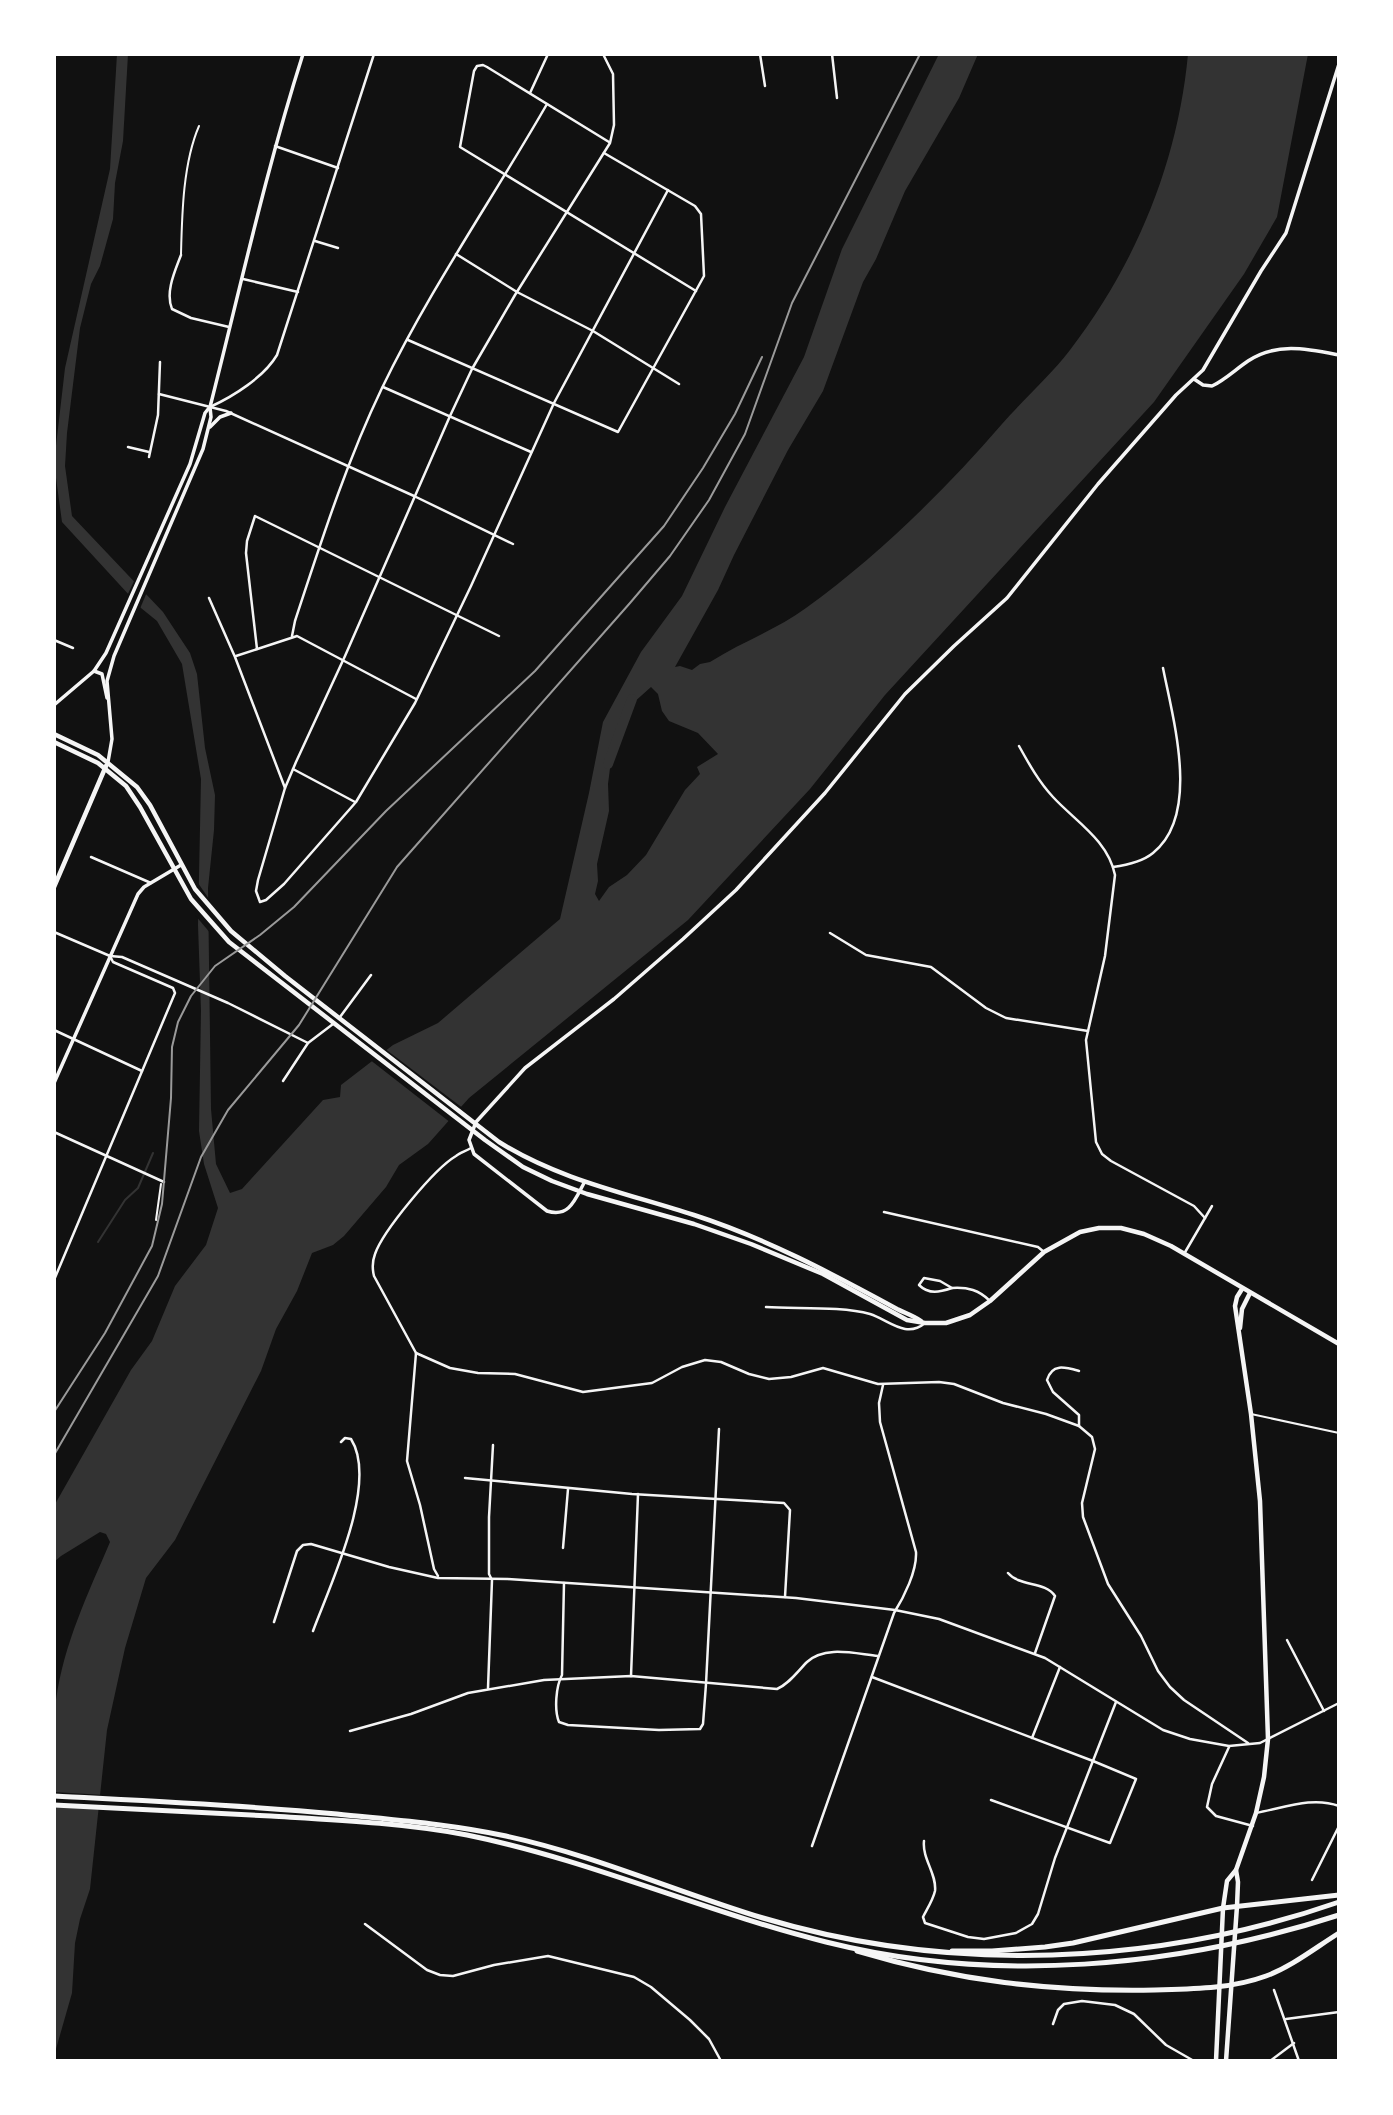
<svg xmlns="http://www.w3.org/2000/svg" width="1393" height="2115" font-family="Cabin,sans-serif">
  <rect width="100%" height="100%" fill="#111"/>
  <path fill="#333" fill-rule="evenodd" d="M117 54H128L123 141 115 183 113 219 100 266 91 284 80 328 67 433 65 466 72 516 163 612 190 653 197 674 205 748 215 795 214 830 208 888 211 1109 216 1164 230 1193 242 1189 323 1100 340 1097 341 1085 393 1045 438 1023 560 919 589 793 603 722 641 652 682 596 725 507 804 357 842 249 939 54H978L959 98 905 191 876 259 863 282 823 391 788 450 734 555 718 590 675 667 680 666 692 670 700 664 710 662C741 642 776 630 806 608 878 556 944 491 1002 424 1024 399 1050 376 1070 350 1136 264 1178 162 1188 54H1308L1277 217 1244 274 1154 402 885 695 810 789 688 920 469 1098 428 1144 399 1165 386 1187 344 1236 333 1245 312 1253 297 1291 276 1329 261 1371 175 1540 146 1578 125 1648 107 1730 90 1889 80 1919 75 1943 72 1993 54 2056 56 1700C64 1643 88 1594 110 1542L106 1534 100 1532 61 1556 54 1562V1506L131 1370 152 1341 175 1286 206 1245 218 1208 204 1164 199 1131 201 1011 198 925 201 779 182 664 157 621 141 608 62 522 54 463 65 368 110 169ZM651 687 658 694 662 711 669 721 698 733 718 754 697 767 700 774 685 790 646 855 627 875 609 887 599 901 595 894 598 881 597 864 609 811 608 784 614 737 618 727 626 718 632 704Z"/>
  <g fill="#111">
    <path d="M135 579 147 592 139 611 126 598Z"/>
    <path d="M196 880 211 902V934L195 915Z"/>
    <path d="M384 1048 464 1109 451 1123 369 1059Z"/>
    <path d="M54 1792 104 1795 102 1809 54 1807Z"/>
  </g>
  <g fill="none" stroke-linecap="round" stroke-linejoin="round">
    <path stroke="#333" stroke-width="2" d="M98 1242 125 1200 138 1188 153 1153"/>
    <path stroke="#333" stroke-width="10" d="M608 764 632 699"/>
    <g stroke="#f5f5f5" stroke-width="2">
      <path d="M181 254C182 214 183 163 199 126"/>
      <path d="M156 1220 161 1184"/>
      <path d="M1251 1414 1339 1433"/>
    </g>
    <g stroke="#f5f5f5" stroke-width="2.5">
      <path d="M603 54 613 74 614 125 610 143 515 295 472 369 450 416 345 656 296 762 285 788 258 880 256 891 260 902 266 900 284 884 356 802 415 703 471 586 554 403 668 190"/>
      <path d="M760 54 765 86"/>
      <path d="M832 54 837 98"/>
      <path d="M530 93 548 54"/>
      <path d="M609 142 487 67 483 65 477 66 474 71 460 147 696 291"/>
      <path d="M275 146 338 168"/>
      <path d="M315 241 338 248"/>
      <path d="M456 254 517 292 593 331 679 384"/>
      <path d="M181 255C175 271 165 292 172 309L191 318 229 327"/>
      <path d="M243 279 298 292"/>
      <path d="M408 340 618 432 704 276 701 214 695 206 604 153"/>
      <path d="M383 387 531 452"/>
      <path d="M159 394 226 411 414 496 513 544"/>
      <path d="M210 407C234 396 264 377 277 355L374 54"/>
      <path d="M128 447 149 452"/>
      <path d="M149 457 158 415 160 362"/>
      <path d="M209 598 235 657 285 788"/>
      <path d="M292 636 295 621C321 542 346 463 382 388 430 289 493 198 547 104"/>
      <path d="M54 640 73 648"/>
      <path d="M257 649 246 553 247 541 255 516 499 636"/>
      <path d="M236 656 297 636 416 699"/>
      <path d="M1019 746C1029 764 1039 782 1053 797 1075 821 1108 840 1115 875L1105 956 1086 1040 1096 1142 1102 1154 1111 1161 1194 1206 1205 1218"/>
      <path d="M293 769 355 802"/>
      <path d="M91 857 151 883"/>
      <path d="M1113 867C1128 865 1142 862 1153 853 1201 815 1173 719 1163 668"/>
      <path d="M54 932 110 956 122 957 228 1003 308 1043"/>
      <path d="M830 933 866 955 931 967 986 1008 1006 1018 1088 1031"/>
      <path d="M340 1017 371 975"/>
      <path d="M54 1030 142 1071"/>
      <path d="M283 1081 308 1043 333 1024"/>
      <path d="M54 1132 164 1182"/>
      <path d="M884 1212 1038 1247 1044 1252"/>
      <path d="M1184 1254 1212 1206"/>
      <path d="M924 1278 940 1281 952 1288C940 1292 929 1295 919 1285Z"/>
      <path d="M54 1280 175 993 173 988 113 962 110 956"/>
      <path d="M952 1288C968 1287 979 1290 990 1301"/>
      <path d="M766 1307C796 1309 842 1306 870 1314 889 1320 906 1339 925 1323"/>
      <path d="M416 1353 450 1368 478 1373 515 1374 583 1392 652 1383 682 1367 705 1360 721 1362 749 1374 769 1379 791 1377 823 1368 878 1384 939 1382 954 1384 1003 1403 1046 1414 1079 1426 1092 1437 1095 1449 1082 1503 1083 1517 1108 1584 1141 1636 1158 1671 1170 1687 1184 1700 1248 1743"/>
      <path d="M1079 1371C1065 1367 1052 1363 1047 1380L1053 1392 1079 1415V1426"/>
      <path d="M465 1478 632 1494 784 1503 790 1510 785 1597"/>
      <path d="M563 1548 568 1489"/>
      <path d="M1008 1573C1020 1587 1045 1581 1055 1596L1035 1653"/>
      <path d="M438 1576 434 1569 420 1505 407 1461 416 1353 374 1276C372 1268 372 1262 375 1254 383 1231 434 1169 456 1156 460 1153 466 1151 471 1148"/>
      <path d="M564 1583 562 1675C556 1686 554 1710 559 1722L568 1725 659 1730 700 1729 703 1724 706 1684 719 1429"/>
      <path d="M274 1622 297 1551 303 1545 311 1544 389 1567 438 1578 508 1579 796 1598 895 1610 939 1619 1045 1658 1163 1730 1190 1739 1229 1746 1260 1743 1339 1703"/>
      <path d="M313 1631C330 1585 379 1483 351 1439L345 1438 341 1442"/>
      <path d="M1287 1640 1324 1711"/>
      <path d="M631 1676 638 1494"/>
      <path d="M872 1677 1093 1761 1136 1779 1110 1843 991 1800"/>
      <path d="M488 1688 492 1580 489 1574V1517L493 1445"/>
      <path d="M350 1731 411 1714 468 1693 544 1680 631 1676 777 1689C789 1684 798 1671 807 1662 825 1645 856 1654 878 1656"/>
      <path d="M1032 1738 1060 1667"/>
      <path d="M1229 1747 1212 1784 1207 1807 1216 1816 1253 1826"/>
      <path d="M1256 1813C1284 1808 1312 1796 1339 1806"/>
      <path d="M924 1841C922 1859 937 1874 935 1891 933 1900 927 1909 923 1917L925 1923 968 1937 984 1939 1016 1933 1032 1924 1038 1914 1055 1858 1116 1702"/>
      <path d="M812 1846 894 1613C904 1597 917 1571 916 1552L880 1422 879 1403 883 1385"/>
      <path d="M1312 1880 1339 1826"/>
      <path d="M365 1924 427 1970 440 1975 453 1976 494 1965 548 1956 634 1977 651 1987 690 2020 709 2039 721 2061"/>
      <path d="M1274 1990 1299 2061"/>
      <path d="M1286 2019 1339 2012"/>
      <path d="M1053 2024 1058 2010 1064 2004 1082 2001 1115 2005 1134 2014 1166 2045 1194 2061"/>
      <path d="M1270 2061 1294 2043"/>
    </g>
    <g stroke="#f5f5f5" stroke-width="3.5">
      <path d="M1194 379 1203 385 1212 386C1225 380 1236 369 1248 361 1276 342 1308 349 1339 355"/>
      <path d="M54 1083 138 894 144 887 181 865"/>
      <path d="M584 1183C575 1200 569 1218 547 1211L474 1154 469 1140 476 1122 525 1068 614 999 683 939 736 890 825 793 905 694 954 646 1007 598 1098 484 1176 395 1203 370 1261 271 1286 233 1339 64"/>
    </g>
    <g stroke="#f5f5f5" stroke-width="3.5">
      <path d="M210 427 220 417 231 413"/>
      <path d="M94 671 102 674 107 698"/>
      <path d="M54 705 94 671 106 653 190 464 205 413 209 408"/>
      <path d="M108 762 112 739 107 681 114 656 203 449 211 417 210 407C240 289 266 170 303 54"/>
    </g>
    <g stroke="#f5f5f5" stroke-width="4.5">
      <path d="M54 734 98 755 137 787 150 805 195 889 231 931 285 976 499 1142C560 1180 626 1193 694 1215 765 1238 831 1273 897 1309 905 1313 914 1316 921 1321"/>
      <path d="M54 742 98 763 126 786 140 807 191 899 229 942 485 1140 523 1167 552 1181 587 1194 694 1224 751 1244 823 1274 907 1320 925 1323H946L970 1315 990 1301 1044 1252 1080 1232 1099 1228H1121L1144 1234 1171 1246 1339 1344"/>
      <path d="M54 887 106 766"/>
      <path d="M1240 1328 1242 1309 1250 1293"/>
      <path d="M1236 1870 1238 1882 1237 1906"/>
      <path d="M1223 1908 1227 1881 1236 1870 1256 1813 1264 1777 1268 1739 1260 1501 1251 1414 1235 1306 1237 1297 1242 1289"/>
    </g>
    <g stroke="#f5f5f5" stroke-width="4.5">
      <path d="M1216 2061 1223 1908"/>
      <path d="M1226 2061 1237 1906"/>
    </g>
    <g stroke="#f5f5f5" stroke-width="5">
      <path d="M54 1796C149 1801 242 1805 337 1814 394 1820 450 1824 506 1836 594 1855 677 1892 763 1918 950 1974 1155 1966 1339 1902"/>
      <path d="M54 1805C127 1809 199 1813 271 1816 337 1820 403 1823 467 1835 590 1860 705 1912 826 1942 994 1984 1176 1968 1339 1915"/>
      <path d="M857 1951C957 1981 1051 1992 1155 1990 1192 1989 1231 1989 1266 1976 1291 1967 1315 1948 1339 1933"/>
      <path d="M952 1951H992L1045 1947 1073 1943 1223 1908 1339 1895"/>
    </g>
    <g stroke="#9a9a9a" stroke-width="2">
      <path d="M54 1412 105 1333 152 1246 162 1204 171 1098 172 1047 178 1022 191 996 215 966 260 935 294 907 386 811 535 671 664 526 703 468 735 414 762 357"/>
      <path d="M54 1455 158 1276 201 1157 228 1110 299 1025 397 867 630 603 670 556 709 500 745 434 792 303 920 54"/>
    </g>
  </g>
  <rect width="1393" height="2115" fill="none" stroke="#ffffff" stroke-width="112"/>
</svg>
